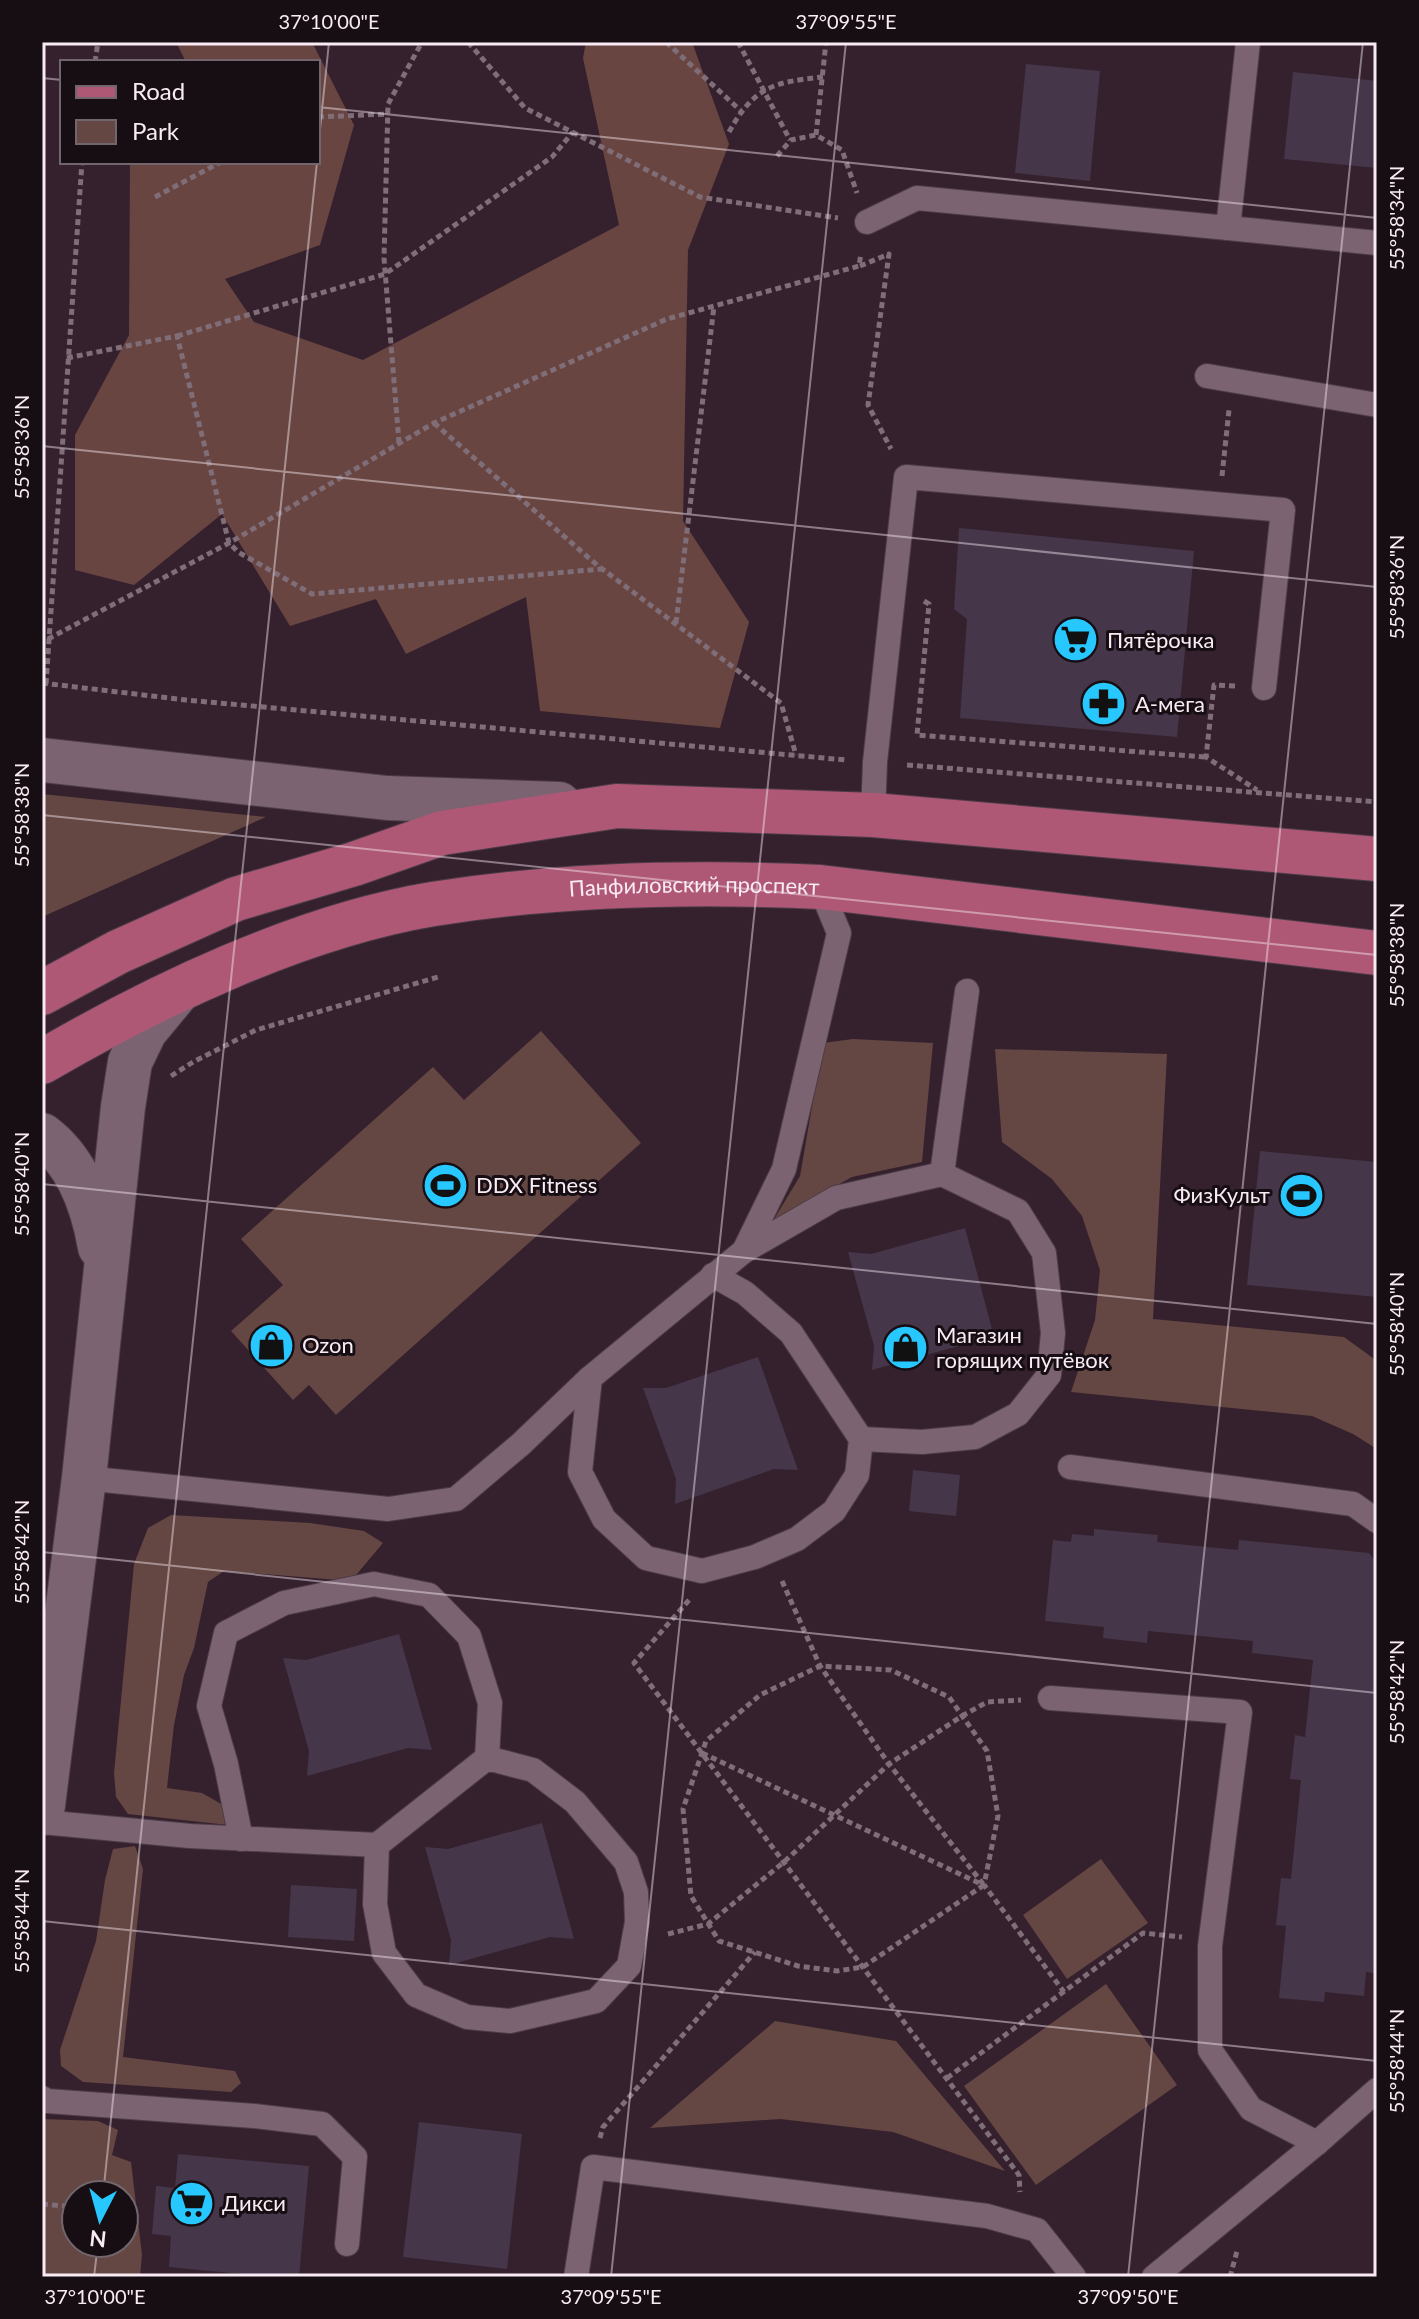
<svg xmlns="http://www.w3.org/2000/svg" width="1419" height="2319" font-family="Lato,sans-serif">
  <rect width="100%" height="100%" fill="#35212e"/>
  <g fill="#644642" fill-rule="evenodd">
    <path d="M42 794 266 817 42 917Z"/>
    <path d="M541 1031 641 1143 336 1415 309 1385 293 1400 231 1331 283 1285 241 1239 433 1067 464 1100Z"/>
    <path d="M853 1039 933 1043 922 1162 852 1177 773 1221 800 1176 823 1043Z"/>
    <path d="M995 1049 1167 1054 1153 1319 1344 1337 1377 1361V1449L1353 1434 1312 1416 1071 1392 1095 1320 1100 1270 1082 1216 1052 1179 1002 1142Z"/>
    <path d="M171 1515 310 1523 364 1531 383 1543 351 1581 224 1571 208 1582 194 1648 184 1675 174 1725 167 1788 202 1793 223 1805 228 1825 128 1814 116 1797 114 1773 134 1564 148 1528Z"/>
    <path d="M135 1846 143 1869 123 2057 235 2071 241 2083 231 2092 83 2082 61 2066 60 2050 96 1941 105 1880 113 1849Z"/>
    <path d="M1101 1859 1148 1923 1067 1979 1023 1915Z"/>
    <path d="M1106 1984 1177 2085 1036 2185 964 2086Z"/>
    <path d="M775 2021 896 2041 1005 2171 893 2132 780 2119 650 2128Z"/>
    <path d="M42 2119 98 2121 118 2130 112 2155 131 2162 142 2255 140 2277H42ZM76 2195H124V2243H76Z"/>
  </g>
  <path fill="#694541" d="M176 42H312L354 125 320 245 225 279 254 322 363 360 619 225 583 58 586 42H692L729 144 688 250 683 521 749 622 720 728 540 711 526 597 406 654 376 599 290 626 222 514 134 585 75 570V435L129 335 130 162H318V62H186Z"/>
  <g fill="#453649">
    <path d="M1026 64 1100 71 1090 181 1015 173Z"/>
    <path d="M1293 72 1377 81V168L1284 159Z"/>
    <path d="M959 528 1194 551 1177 737 960 718 967 619 954 609Z"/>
    <path d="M1260 1151 1377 1162V1297L1247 1285Z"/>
    <path d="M965 1228 996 1344 973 1342 872 1370 874 1346 848 1252 871 1254Z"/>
    <path d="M758 1357 798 1470 774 1469 675 1504 676 1479 643 1388H666Z"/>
    <path d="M913 1470 960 1475 956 1516 909 1511Z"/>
    <path d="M1094 1529 1158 1535 1157 1542 1238 1550 1239 1540 1369 1553 1377 1563V1937L1374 1973 1366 1972 1364 1996 1325 1992 1324 2002 1279 1998 1286 1926 1276 1925 1281 1878 1291 1879 1301 1780 1290 1779 1295 1735 1305 1737 1313 1660 1252 1653 1253 1641 1148 1631 1147 1643 1103 1638 1104 1627 1045 1621 1053 1540 1071 1542 1072 1534 1094 1536Z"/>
    <path d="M399 1634 432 1750 408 1748 307 1776 309 1751 283 1658 306 1660Z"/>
    <path d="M542 1823 574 1939 550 1937 449 1965 451 1940 425 1847 448 1849Z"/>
    <path d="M291 1885 357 1889 354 1941 288 1937Z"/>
    <path d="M419 2122 522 2134 507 2269 403 2257Z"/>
    <path d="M178 2154 309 2166 299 2277H241V2274L169 2267 171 2236 152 2234 156 2186 175 2188Z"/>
  </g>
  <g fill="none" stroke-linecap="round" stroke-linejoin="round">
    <defs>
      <g id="lane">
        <path d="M1248 42 1228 228 1377 243"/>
        <path d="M867 222 917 198 1228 228"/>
        <path d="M1207 376 1377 405"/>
        <path d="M873 815 875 762 906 477 1283 510 1264 688"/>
        <path d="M942 1174 967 991"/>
        <path d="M744 1251 784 1169 839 933 820 887"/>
        <path d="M590 1378 580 1472 604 1519 646 1558 702 1571 755 1557 797 1539 834 1511 857 1475 861 1439 791 1333 745 1293 713 1275"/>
        <path d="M1070 1467 1353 1504 1377 1521"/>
        <path d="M84 1478 388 1509 456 1499 521 1444 590 1378 744 1251 836 1198 942 1174 1018 1211 1044 1253 1053 1333 1049 1375 1018 1414 975 1437 922 1442 861 1439"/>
        <path d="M1050 1698 1240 1712 1210 1946V2050L1251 2109 1317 2143"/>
        <path d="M42 1822 190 1836 377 1845 487 1758 533 1770 575 1802 626 1862 636 1892 637 1922 629 1966 596 2001 510 2021 467 2017 416 1995 384 1953 375 1904 377 1845"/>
        <path d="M241 1839 226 1764 209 1706 226 1633 284 1603 374 1584 429 1595 469 1636 490 1703 487 1758"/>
        <path d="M42 2098 47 2101 254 2116 322 2124 355 2157 347 2244"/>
        <path d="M576 2277 593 2167 987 2216 1037 2230 1074 2277"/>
        <path d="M1154 2277 1317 2143 1377 2090"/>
      </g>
      <g id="secondary">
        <path d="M42 760 387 798 559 804"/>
        <path d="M42 1135C77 1161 93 1206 100 1247"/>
        <path d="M42 1813 84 1478 123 1107 130 1062 145 1031 179 990"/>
      </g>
      <g id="primary">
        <path d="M42 993 118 952 236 899 354 864 442 833 617 806 873 815 1377 859"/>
        <path id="s1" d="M42 1062C157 995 301 926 433 904 560 884 691 881 820 887L1377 953"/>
      </g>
    </defs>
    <use href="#lane" stroke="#4d3c47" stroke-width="26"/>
    <use href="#secondary" stroke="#4d3c47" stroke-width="46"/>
    <use href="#primary" stroke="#4d3c47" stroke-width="46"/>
    <g stroke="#7f6d78" stroke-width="5" stroke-dasharray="6 4" stroke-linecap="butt">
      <path d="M468 42 525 108 700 197 838 218"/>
      <path d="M666 42 741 111"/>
      <path d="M738 42 790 140"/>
      <path d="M95 62 98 42"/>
      <path d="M318 117 388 114"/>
      <path d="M729 132C754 87 773 82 823 77"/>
      <path d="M816 135 826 42"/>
      <path d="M777 156 791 140 816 135 842 150 857 193"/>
      <path d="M155 197 221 162"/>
      <path d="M860 266 889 254 868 405 891 449"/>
      <path d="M177 336 385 274 552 157 573 132"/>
      <path d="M67 358 177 336 229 543 238 552 312 594 602 569"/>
      <path d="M434 423 597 565 781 703 796 755"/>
      <path d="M399 443 384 258 388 104 422 42"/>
      <path d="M1222 476 1229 410"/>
      <path d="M924 601 929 604 917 735 1206 757"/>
      <path d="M676 623 714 306"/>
      <path d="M48 639 229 543 434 423 667 319 859 266 861 253"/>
      <path d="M42 683 186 700 846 760"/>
      <path d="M46 684 82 162"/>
      <path d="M1235 686 1214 685 1206 757 1257 790"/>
      <path d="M907 765 1377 802"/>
      <path d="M171 1076 193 1062 256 1030 438 977"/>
      <path d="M782 1581 820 1666 889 1764 983 1884"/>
      <path d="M689 1600 634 1663 1019 2175 1020 2192"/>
      <path d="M702 1753 983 1885"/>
      <path d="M984 1885 863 1967 837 1971 798 1966 719 1941 691 1896 683 1809 706 1741 760 1695 820 1666 891 1670 949 1697 987 1751 998 1816 984 1885 1064 1992"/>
      <path d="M668 1934 708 1924 784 1862 889 1764 962 1716 987 1702 1021 1700"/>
      <path d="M947 2078 1143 1933 1182 1937"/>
      <path d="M600 2138 603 2127 755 1952"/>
      <path d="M42 2204 76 2207"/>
      <path d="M124 2213 134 2214"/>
      <path d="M1230 2277 1237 2251"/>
    </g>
    <use href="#lane" stroke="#7b6372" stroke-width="24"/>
    <use href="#secondary" stroke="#7b6372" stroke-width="44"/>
    <use href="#primary" stroke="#af5876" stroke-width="44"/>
  </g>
  <path fill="none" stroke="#f9ebf3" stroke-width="2" stroke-opacity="0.45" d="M42 78 62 80M318 107 1377 218M318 149 329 42M42 446 1377 587M42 815 1377 955M42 1184 1377 1324M42 1552 1377 1693M42 1921 1377 2061M103 2195 317 162M94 2277 98 2243M611 2277 846 42M1128 2277 1363 42"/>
  <defs>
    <symbol id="supermarket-disc" viewBox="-11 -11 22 22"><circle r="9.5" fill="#27c8ff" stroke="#170e14"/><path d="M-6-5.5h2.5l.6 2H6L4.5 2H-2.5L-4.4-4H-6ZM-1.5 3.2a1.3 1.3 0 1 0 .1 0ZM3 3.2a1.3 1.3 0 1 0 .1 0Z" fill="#111"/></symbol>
    <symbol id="pharmacy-disc" viewBox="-11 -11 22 22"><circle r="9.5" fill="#27c8ff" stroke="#170e14"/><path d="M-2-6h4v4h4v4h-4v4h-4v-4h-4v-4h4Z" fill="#111"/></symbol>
    <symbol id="stadium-disc" viewBox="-11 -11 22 22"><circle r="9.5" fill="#27c8ff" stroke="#170e14"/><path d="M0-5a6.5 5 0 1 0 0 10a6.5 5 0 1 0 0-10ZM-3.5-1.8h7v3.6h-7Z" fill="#111"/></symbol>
    <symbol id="shop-disc" viewBox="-11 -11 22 22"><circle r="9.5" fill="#27c8ff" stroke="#170e14"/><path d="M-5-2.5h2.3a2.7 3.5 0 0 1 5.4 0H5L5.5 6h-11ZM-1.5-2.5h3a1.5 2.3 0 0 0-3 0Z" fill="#111"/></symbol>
  </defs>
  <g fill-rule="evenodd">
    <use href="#supermarket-disc" x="1050" y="614" width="51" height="51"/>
    <use href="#pharmacy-disc" x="1078" y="678" width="51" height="51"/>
    <use href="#stadium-disc" x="420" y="1160" width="51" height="51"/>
    <use href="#stadium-disc" x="1276" y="1170" width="51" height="51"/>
    <use href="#shop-disc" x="246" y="1320" width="51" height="51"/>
    <use href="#shop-disc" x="880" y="1322" width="51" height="51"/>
    <use href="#supermarket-disc" x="166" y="2178" width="51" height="51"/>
  </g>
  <g text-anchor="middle" stroke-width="6" stroke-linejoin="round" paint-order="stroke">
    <g font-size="22" fill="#f9ebf3" stroke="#170e14" text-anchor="start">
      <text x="1107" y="648">Пятёрочка</text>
      <text x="1135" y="712">А-мега</text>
      <text x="476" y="1193">DDX Fitness</text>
      <text x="1270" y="1203" text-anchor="end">ФизКульт</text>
      <text x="936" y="1343">Магазин<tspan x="936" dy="25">горящих путёвок</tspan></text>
      <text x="302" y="1353">Ozon</text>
      <text x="222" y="2211">Дикси</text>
    </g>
    <g font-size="22" fill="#f9ebf3" stroke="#170e14">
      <text dy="8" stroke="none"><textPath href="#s1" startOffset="686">Панфиловский проспект</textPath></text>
    </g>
  </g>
  <rect width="1419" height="2319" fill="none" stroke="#170e14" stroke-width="88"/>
  <rect x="60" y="60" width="260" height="104" fill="#170e14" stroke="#71666d" stroke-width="2"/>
  <rect x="76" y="86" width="40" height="12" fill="#af5876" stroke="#71666d" stroke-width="2"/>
  <text x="132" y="100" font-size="24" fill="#f9ebf3">Road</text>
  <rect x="76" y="120" width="40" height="24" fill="#644642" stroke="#71666d" stroke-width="2"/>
  <text x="132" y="140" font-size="24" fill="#f9ebf3">Park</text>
  <g transform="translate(100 2219) rotate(186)"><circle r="38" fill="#170e14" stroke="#71666d" stroke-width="2"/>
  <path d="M0-6L14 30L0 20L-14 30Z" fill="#27c8ff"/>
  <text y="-12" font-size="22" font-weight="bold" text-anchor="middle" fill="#f9ebf3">N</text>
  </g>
  <rect x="44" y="44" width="1331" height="2231" fill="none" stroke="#f9ebf3" stroke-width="3"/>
  <g font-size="20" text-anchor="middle" fill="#f9ebf3">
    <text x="329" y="29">37°10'00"E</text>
    <text x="846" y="29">37°09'55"E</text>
    <text transform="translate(1397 218) rotate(-90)" y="7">55°58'34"N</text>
    <text transform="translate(22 447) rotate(-90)" y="7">55°58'36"N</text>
    <text transform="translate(1397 587) rotate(-90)" y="7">55°58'36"N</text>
    <text transform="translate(22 815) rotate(-90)" y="7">55°58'38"N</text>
    <text transform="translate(1397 955) rotate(-90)" y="7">55°58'38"N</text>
    <text transform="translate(22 1184) rotate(-90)" y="7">55°58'40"N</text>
    <text transform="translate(1397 1324) rotate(-90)" y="7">55°58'40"N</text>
    <text transform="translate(22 1552) rotate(-90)" y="7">55°58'42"N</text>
    <text transform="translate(1397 1692) rotate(-90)" y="7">55°58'42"N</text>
    <text transform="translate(22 1921) rotate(-90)" y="7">55°58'44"N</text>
    <text transform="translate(1397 2061) rotate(-90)" y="7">55°58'44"N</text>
    <text x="95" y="2304">37°10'00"E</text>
    <text x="611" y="2304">37°09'55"E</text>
    <text x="1128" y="2304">37°09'50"E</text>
  </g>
</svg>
